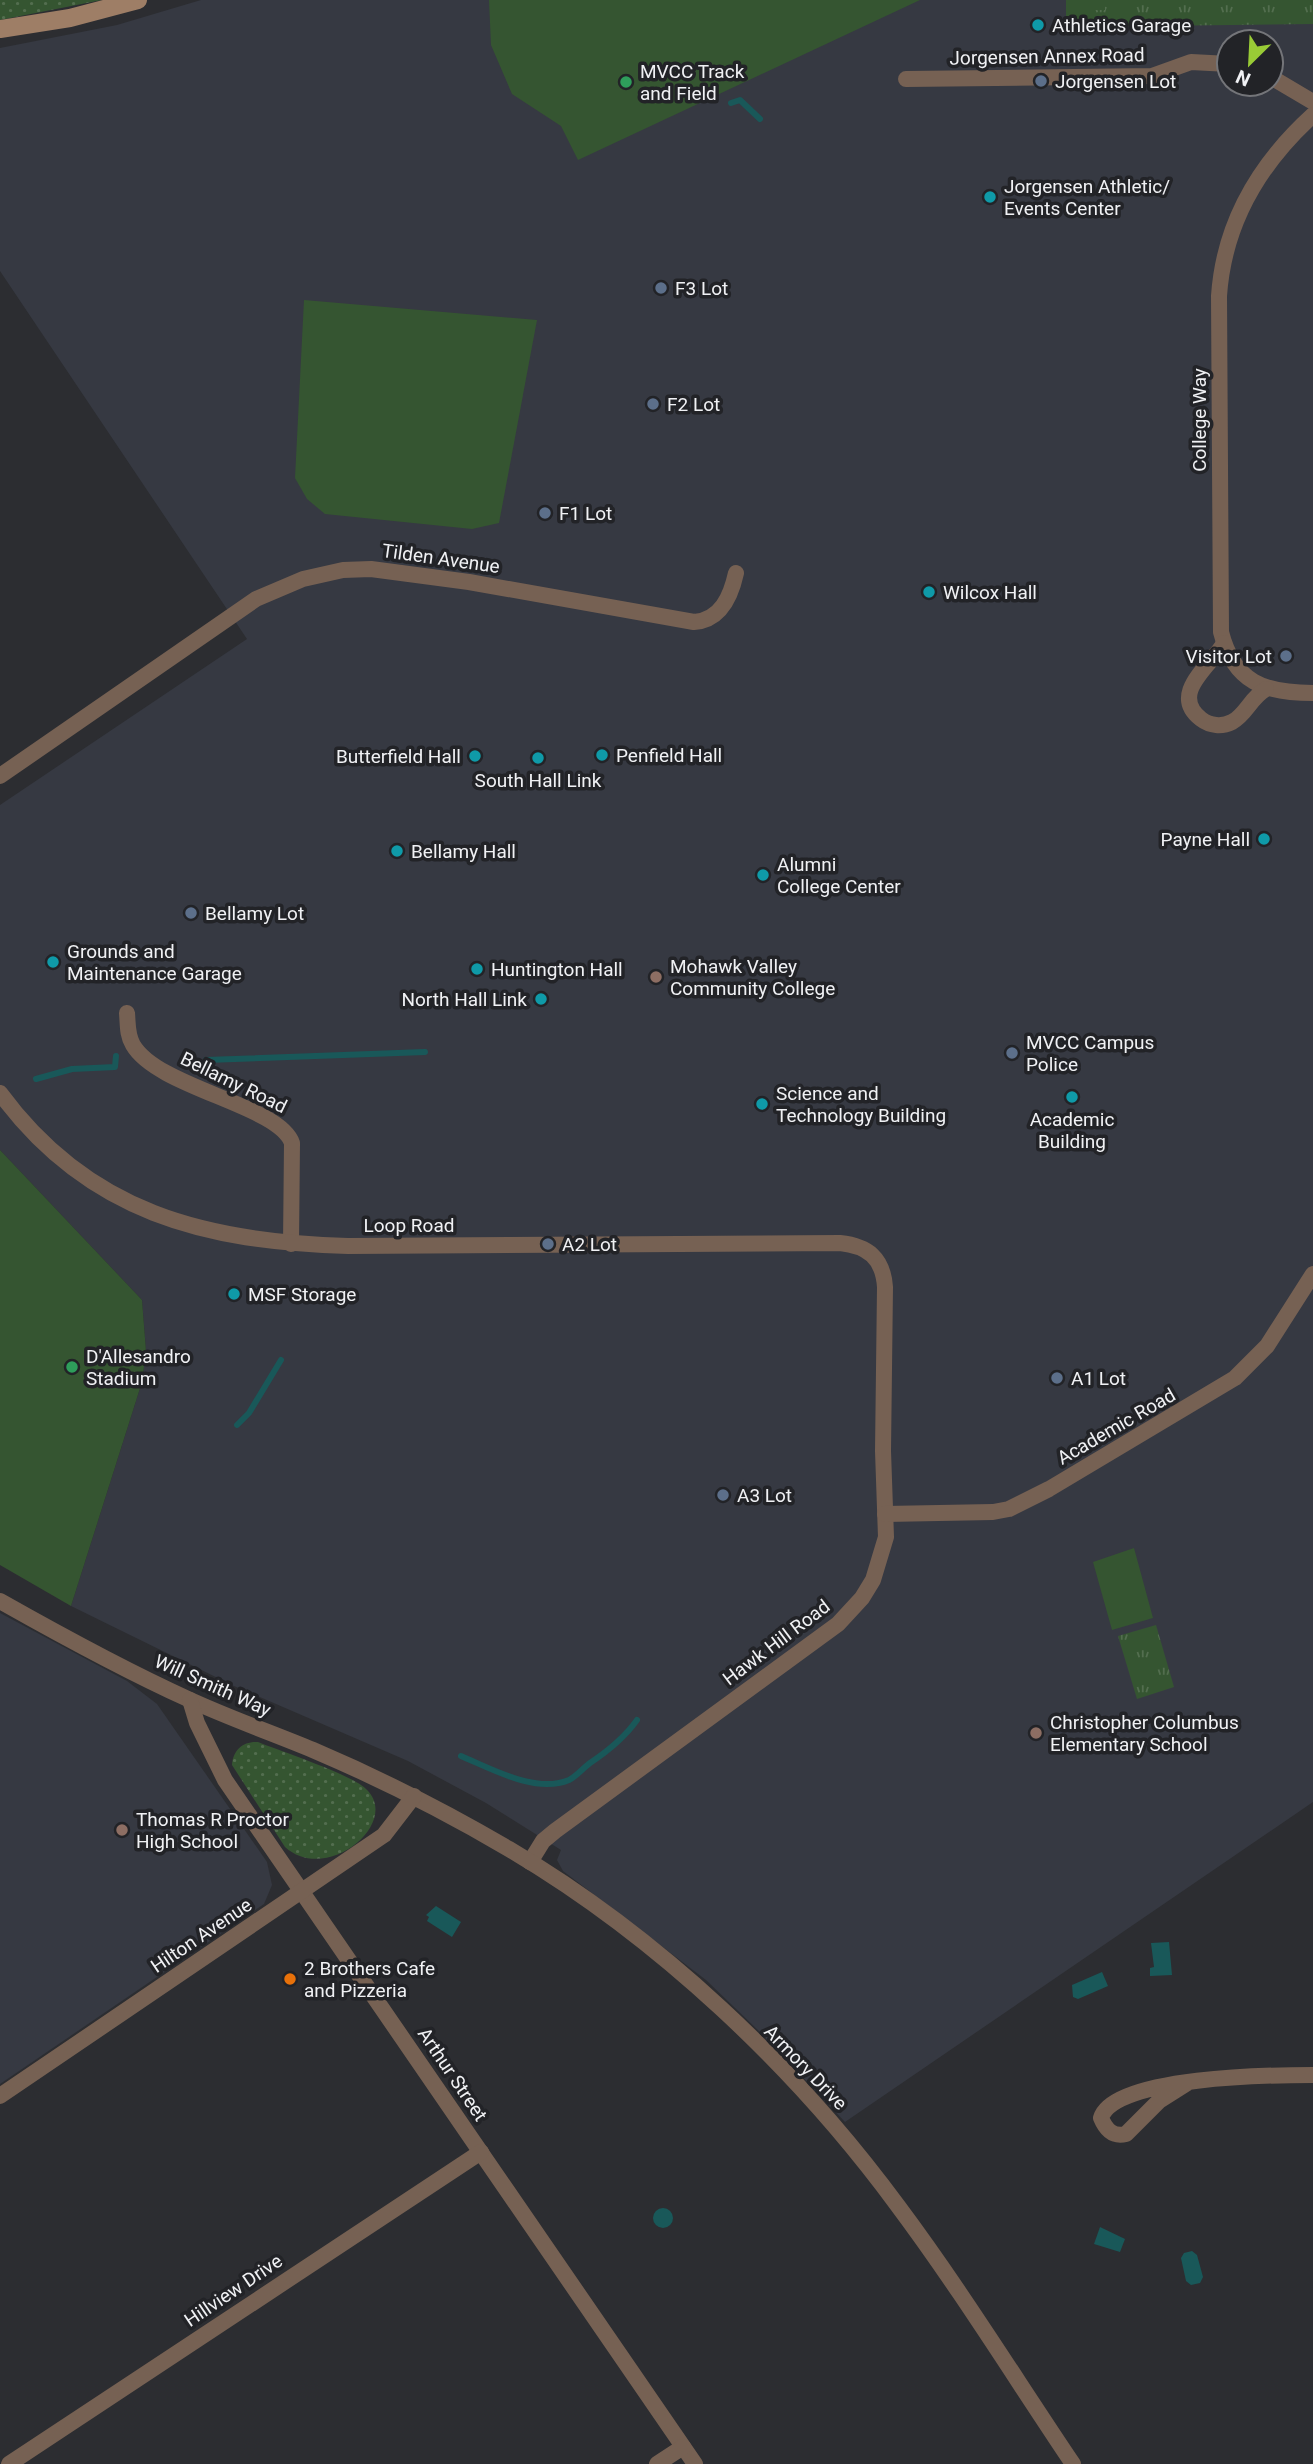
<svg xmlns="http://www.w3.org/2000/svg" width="1313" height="2464" font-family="Roboto,sans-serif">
  <defs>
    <pattern id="grass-dots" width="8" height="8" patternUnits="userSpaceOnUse" patternTransform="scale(1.75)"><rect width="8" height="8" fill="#355531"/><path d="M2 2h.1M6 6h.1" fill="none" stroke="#536e4f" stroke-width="1.8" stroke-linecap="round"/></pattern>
    <pattern id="park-tufts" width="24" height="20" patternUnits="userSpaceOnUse" patternTransform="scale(1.75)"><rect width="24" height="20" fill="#355531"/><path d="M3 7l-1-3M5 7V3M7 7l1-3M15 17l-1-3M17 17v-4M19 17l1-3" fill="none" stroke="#536e4f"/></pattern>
  </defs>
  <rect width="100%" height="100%" fill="#2c2d31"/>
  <g fill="#363942" fill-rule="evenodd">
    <path d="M201 0H1313V1802L845 2122 761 2033 706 1980 563 1871 557 1860 561 1850 486 1803 408 1761 234 1686 71 1606 142 1382 146 1351 142 1300 0 1150V805L247 639 0 271V48L117 25ZM1229 42H1271V84H1229Z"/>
    <path d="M0 1613 127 1681 157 1704 267 1862 272 1885 264 1904 0 2084Z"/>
  </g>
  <g fill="url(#grass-dots)">
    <path d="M0 0H102L0 20Z"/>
    <path d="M258 1742C280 1751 353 1775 366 1789 402 1822 327 1885 285 1847L232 1765C233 1750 243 1741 258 1742Z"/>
  </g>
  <g fill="url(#park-tufts)">
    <path d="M1066 0H1313V24L1066 27Z"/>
    <path d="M1156 1625 1174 1687 1137 1699 1118 1636Z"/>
  </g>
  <g fill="#355531">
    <path d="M489 0H920L578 160 561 126 512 94 491 45Z"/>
    <rect x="1073" y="0" width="32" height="10"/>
    <path d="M304 300 537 320 499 523 472 529 325 514 307 499 295 478Z"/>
    <path d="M0 1150 142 1300 146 1351 142 1382 71 1606 0 1565Z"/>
    <path d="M1134 1548 1153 1618 1112 1630 1093 1562Z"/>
  </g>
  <g fill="#195859">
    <path d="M436 1906 461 1922 452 1937 427 1921 429 1917 426 1915Z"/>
    <path d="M1169 1942 1172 1975 1150 1976V1968L1154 1967 1151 1943Z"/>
    <path d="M1102 1972 1108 1986 1078 1999 1073 1997 1072 1985Z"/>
    <circle cx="663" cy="2218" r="10"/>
    <path d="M1100 2227 1125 2239 1120 2252 1094 2244Z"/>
    <path d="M1192 2251 1197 2255 1203 2277 1200 2283 1191 2285 1186 2281 1181 2258 1184 2253Z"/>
  </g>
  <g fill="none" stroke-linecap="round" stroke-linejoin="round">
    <g stroke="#195859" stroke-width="6">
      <path d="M731 103 740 100 760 119"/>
      <path d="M206 1060 425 1052"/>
      <path d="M36 1079 72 1069 115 1067 116 1056"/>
      <path d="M237 1425 249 1413 281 1360"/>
      <path d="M461 1756C492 1769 536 1794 569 1780 577 1776 583 1768 590 1763 608 1751 625 1737 637 1720"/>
    </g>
    <g stroke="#766153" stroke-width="16">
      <path d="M1271 77 1313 102"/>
      <path d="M906 79 1152 76 1191 62 1229 64"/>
      <path d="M1313 115C1259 164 1224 222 1219 296L1221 632C1234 683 1265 693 1313 693"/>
      <path d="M1224 643C1212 665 1168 693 1201 719 1210 726 1222 727 1232 722 1246 715 1251 697 1266 689"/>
      <path d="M0 776 256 599 303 579 343 570 371 569 469 582 694 622C721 620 731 596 736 573"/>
      <path d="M127 1013C128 1025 127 1035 133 1045 158 1088 279 1105 292 1143L291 1244"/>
      <path d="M0 1093C88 1213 206 1242 348 1246L840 1243C868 1246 883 1258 885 1287L883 1451 886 1537 873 1580 862 1598 838 1624 555 1831 543 1841 530 1862"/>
      <path d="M885 1514 993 1512 1009 1509 1049 1489 1235 1378 1267 1346 1313 1274"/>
      <path d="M0 1601C62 1636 124 1670 188 1699 229 1718 272 1733 313 1750 381 1779 446 1812 509 1849 658 1937 796 2067 898 2206 960 2289 1015 2378 1073 2464"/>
      <path d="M190 1700 197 1723 225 1780 695 2464"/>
      <path d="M1189 2082 1159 2101 1126 2134C1113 2137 1106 2130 1101 2118 1113 2076 1275 2075 1313 2075"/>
      <path d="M0 2096 384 1835 414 1796"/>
      <path d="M9 2464 481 2152"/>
      <path d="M657 2464 683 2447"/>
    </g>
    <path stroke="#9e7e66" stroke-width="18" d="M0 29 70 18 138 0"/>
  </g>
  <g fill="#0f9aa8" stroke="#222327" stroke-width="2.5">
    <circle cx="1038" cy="25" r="7"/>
    <circle cx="990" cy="197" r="7"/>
    <circle cx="929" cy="592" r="7"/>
    <circle cx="602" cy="755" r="7"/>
    <circle cx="475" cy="756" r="7"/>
    <circle cx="538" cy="758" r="7"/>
    <circle cx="1264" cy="839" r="7"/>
    <circle cx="397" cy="851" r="7"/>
    <circle cx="763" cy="875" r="7"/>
    <circle cx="53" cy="962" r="7"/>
    <circle cx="477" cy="969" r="7"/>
    <circle cx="541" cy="999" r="7"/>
    <circle cx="1072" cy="1097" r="7"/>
    <circle cx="762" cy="1104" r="7"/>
    <circle cx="234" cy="1294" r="7"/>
  </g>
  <g fill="#5c6f8a" stroke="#222327" stroke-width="2.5">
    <circle cx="1041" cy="81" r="7"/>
    <circle cx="661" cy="288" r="7"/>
    <circle cx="653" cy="404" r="7"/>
    <circle cx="545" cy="513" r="7"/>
    <circle cx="1286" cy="656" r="7"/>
    <circle cx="191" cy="913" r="7"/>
    <circle cx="1012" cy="1053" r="7"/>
    <circle cx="548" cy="1244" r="7"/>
    <circle cx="1057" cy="1378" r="7"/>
    <circle cx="723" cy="1495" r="7"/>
  </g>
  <g fill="#2e9e5b" stroke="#222327" stroke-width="2.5">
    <circle cx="626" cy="82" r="7"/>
    <circle cx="72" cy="1367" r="7"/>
  </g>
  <g fill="#8d6e63" stroke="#222327" stroke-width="2.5">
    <circle cx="656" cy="977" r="7"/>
    <circle cx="1036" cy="1733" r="7"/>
    <circle cx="122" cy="1830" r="7"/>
  </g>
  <circle fill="#e8710a" stroke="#222327" stroke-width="2.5" cx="290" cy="1979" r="7"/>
  <g text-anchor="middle" stroke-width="7" stroke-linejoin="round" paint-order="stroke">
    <g font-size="19" fill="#f0f1f4" stroke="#222327" text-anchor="start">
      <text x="1052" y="32">Athletics Garage</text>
      <text x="640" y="78">MVCC Track<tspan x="640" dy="22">and Field</tspan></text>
      <text x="1055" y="88">Jorgensen Lot</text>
      <text x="1004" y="193">Jorgensen Athletic/<tspan x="1004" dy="22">Events Center</tspan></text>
      <text x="675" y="295">F3 Lot</text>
      <text x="667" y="411">F2 Lot</text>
      <text x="559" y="520">F1 Lot</text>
      <text x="943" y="599">Wilcox Hall</text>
      <text x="1272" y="663" text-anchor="end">Visitor Lot</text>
      <text x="616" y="762">Penfield Hall</text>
      <text x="461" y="763" text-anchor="end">Butterfield Hall</text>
      <text x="538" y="787" text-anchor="middle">South Hall Link</text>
      <text x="1250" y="846" text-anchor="end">Payne Hall</text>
      <text x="411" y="858">Bellamy Hall</text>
      <text x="777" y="871">Alumni<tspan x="777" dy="22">College Center</tspan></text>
      <text x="205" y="920">Bellamy Lot</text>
      <text x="67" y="958">Grounds and<tspan x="67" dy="22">Maintenance Garage</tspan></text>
      <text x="670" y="973">Mohawk Valley<tspan x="670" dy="22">Community College</tspan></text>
      <text x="491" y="976">Huntington Hall</text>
      <text x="527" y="1006" text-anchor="end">North Hall Link</text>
      <text x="1026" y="1049">MVCC Campus<tspan x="1026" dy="22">Police</tspan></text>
      <text x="776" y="1100">Science and<tspan x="776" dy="22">Technology Building</tspan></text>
      <text x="1072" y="1126" text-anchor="middle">Academic<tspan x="1072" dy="22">Building</tspan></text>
      <text x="562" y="1251">A2 Lot</text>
      <text x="248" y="1301">MSF Storage</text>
      <text x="86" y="1363">D'Allesandro<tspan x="86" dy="22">Stadium</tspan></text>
      <text x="1071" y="1385">A1 Lot</text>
      <text x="737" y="1502">A3 Lot</text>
      <text x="1050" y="1729">Christopher Columbus<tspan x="1050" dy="22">Elementary School</tspan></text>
      <text x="136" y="1826">Thomas R Proctor<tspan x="136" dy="22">High School</tspan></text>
      <text x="304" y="1975">2 Brothers Cafe<tspan x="304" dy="22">and Pizzeria</tspan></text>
    </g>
    <g font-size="19" fill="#f0f1f4" stroke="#222327">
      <text transform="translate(1047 56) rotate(-1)" y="7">Jorgensen Annex Road</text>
      <text transform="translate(1199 420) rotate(-90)" y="7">College Way</text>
      <text transform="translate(441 558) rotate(8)" y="7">Tilden Avenue</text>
      <text transform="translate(234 1082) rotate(26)" y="7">Bellamy Road</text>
      <text x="409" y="1232">Loop Road</text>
      <text transform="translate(1116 1426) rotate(-30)" y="7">Academic Road</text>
      <text transform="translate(776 1642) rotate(-37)" y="7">Hawk Hill Road</text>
      <text transform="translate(213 1685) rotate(24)" y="7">Will Smith Way</text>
      <text transform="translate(201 1935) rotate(-34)" y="7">Hilton Avenue</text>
      <text transform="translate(806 2067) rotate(46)" y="7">Armory Drive</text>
      <text transform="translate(453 2074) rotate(56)" y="7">Arthur Street</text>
      <text transform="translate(233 2290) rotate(-34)" y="7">Hillview Drive</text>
    </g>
  </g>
  <g transform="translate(1250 63) rotate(204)"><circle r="33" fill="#222327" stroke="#747579" stroke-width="2"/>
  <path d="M0-5L12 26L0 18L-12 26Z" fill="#99cb36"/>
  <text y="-10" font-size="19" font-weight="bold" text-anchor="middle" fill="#f0f1f4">N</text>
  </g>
</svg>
